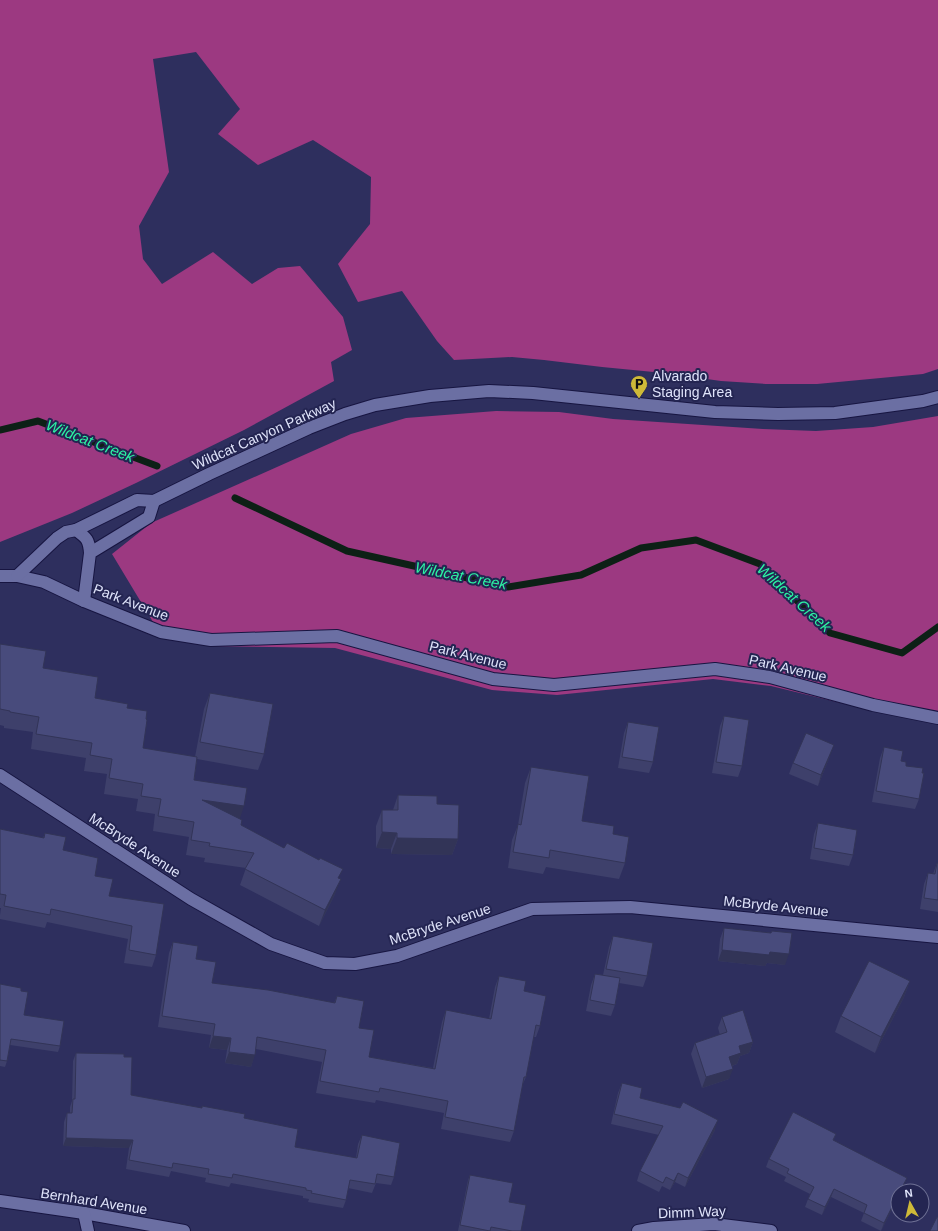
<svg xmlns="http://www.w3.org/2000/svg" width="938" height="1231" font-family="Arial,sans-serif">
  <rect width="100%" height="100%" fill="#2e2f5e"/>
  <g fill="#9c3981">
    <path d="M0 0H938V369L923 374 817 384H766L721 381 664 373 602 367 544 360 512 357 454 360 437 341 402 291 358 302 338 264 370 224 371 177 313 140 258 165 218 134 240 109 196 52 153 59 169 172 139 226 143 259 162 284 213 252 252 284 278 268 300 266 343 317 352 350 331 362 334 381 244 430 136 483 72 513 0 542Z"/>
    <path d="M496 411 559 412 613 419 763 429 816 431 873 427 938 416V718L874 711 771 686 713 679 557 695 492 690 335 648 209 646 162 637 112 554 151 523 351 434 406 418Z"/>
  </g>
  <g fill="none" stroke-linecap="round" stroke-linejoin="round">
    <g stroke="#0d2016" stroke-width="7">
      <path d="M0 430 38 421 157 466"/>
      <path d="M235 498 347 551 508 587 581 575 641 548 696 540 760 564 830 633 902 653 938 627"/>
    </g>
    <defs>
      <g id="minor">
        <path d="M76 530C87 538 89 540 90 553"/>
        <path d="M0 576H17L44 582 84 601 161 632 211 640 337 636 493 679 554 685 715 669 770 677 873 705 938 718"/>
        <path d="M17 576 57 538 66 532 76 530 137 500 154 501 209 474 309 428 345 414 375 405 430 396 489 391 533 393 715 412 778 414 835 413 923 401 938 397"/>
        <path d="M84 601 90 553 149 517 154 501"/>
        <path d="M0 775 191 899 271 944 325 963 355 964 397 956 532 909 630 907 938 937"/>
        <path d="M0 1201 84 1213 184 1231"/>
        <path d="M84 1213 88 1231"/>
        <path d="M638 1231 654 1228 714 1224 771 1231"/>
      </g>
    </defs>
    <use href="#minor" stroke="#171541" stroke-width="14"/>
    <use href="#minor" stroke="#6b6fa3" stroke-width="12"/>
  </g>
  <g fill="#3e406b">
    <path d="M0 644 95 698 127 708 146 719 143 748 195 757 204 709 210 693 264 754 258 770 197 759 194 780 240 819 241 825 339 878 335 894 319 926 240 885 246 868 204 862 205 858 186 855 189 837 153 831 155 814 136 811 138 799 104 794 107 774 84 771 86 758 31 749 33 732 4 728V726L0 725Z"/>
    <path d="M724 716 742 766 738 777 712 773 720 726Z"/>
    <path d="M628 722 653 762 649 773 618 768 624 733Z"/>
    <path d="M884 747 901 761 906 766 919 799 915 809 872 802 880 758Z"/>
    <path d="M830 756 818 786 789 774 793 763Z"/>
    <path d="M531 767 582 821 613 834 625 863 619 879 546 867 543 874 508 868 512 840 518 825 525 783Z"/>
    <path d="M398 795 437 804 458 839 452 855 391 854V849L376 848V826L382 810H393Z"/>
    <path d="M818 823 853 855 849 866 810 859 814 834Z"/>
    <path d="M0 829 43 838 45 833 63 850 95 876 109 896 156 955 152 967 124 963 128 939 47 922 45 928 0 919V915L1 908H0Z"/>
    <path d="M937 863H938V912L920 909 924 884 928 873 933 874Z"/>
    <path d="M724 928 771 933 772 931 785 965 767 963 765 966 718 961 720 939Z"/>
    <path d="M613 936 647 976 643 987 619 983 615 1005 611 1016 586 1011 591 985 595 974 603 975 609 947Z"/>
    <path d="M173 942 196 959 212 983 334 1003 337 996 359 1028 369 1057 433 1068 442 1022 446 1010 489 1019 495 987 499 976 524 991 540 1026 536 1037H533L526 1077 522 1086 514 1131 510 1142 441 1129 444 1113 376 1100 375 1103 316 1093 322 1062 256 1049 251 1067 225 1063 227 1050 209 1048 211 1035 158 1027 169 953Z"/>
    <path d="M910 981 904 997 875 1053 835 1032 841 1016Z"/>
    <path d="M0 984 21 991 24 1015 60 1046 58 1052 10 1045 7 1061 5 1067 0 1066Z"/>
    <path d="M722 1017 753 1042 749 1053 740 1056 737 1064 732 1066 729 1079 702 1088 691 1054 695 1043 720 1035 718 1028Z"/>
    <path d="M76 1053 124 1057 131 1095 244 1118 295 1147 356 1158 358 1144 362 1135 394 1177 391 1185 376 1183 372 1193 348 1188 346 1200 343 1208 308 1202 309 1199 303 1198V1196L231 1183 229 1187 205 1182 206 1178 171 1171 169 1177 126 1169 129 1148 63 1146 64 1122 67 1113H70V1107L72 1101 73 1061Z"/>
    <path d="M622 1083 640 1098 715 1130 685 1187 675 1182 670 1190 662 1186 659 1192 637 1181 640 1171 659 1135 611 1124 618 1093Z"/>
    <path d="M836 1134 833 1141 907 1178 901 1191H898V1197L881 1231 861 1221 864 1213 831 1197 822 1215 805 1207 810 1194 784 1181 786 1177 766 1167 769 1159Z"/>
    <path d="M470 1175 509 1202 521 1231H458L468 1180Z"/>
  </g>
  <g fill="#323457">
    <path d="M834 745 830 756 818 786 821 775Z"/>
    <path d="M202 800 244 806 239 821Z"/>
    <path d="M382 832 397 833 391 849 376 848Z"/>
    <path d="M397 838 458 839 452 855 391 854Z"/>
    <path d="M341 879 335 894 319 926 325 910Z"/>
    <path d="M722 950 770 952 789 954 785 965 767 963 765 966 718 961Z"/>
    <path d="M910 981 904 997 875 1053 881 1037Z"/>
    <path d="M213 1036 231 1038 227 1050 209 1048Z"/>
    <path d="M753 1042 749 1053 740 1056 737 1064 725 1068 729 1057 739 1046Z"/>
    <path d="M229 1052 255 1055 251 1067 225 1063Z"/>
    <path d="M733 1069 729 1079 702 1088 706 1077Z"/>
    <path d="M718 1120 715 1130 685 1187 688 1178Z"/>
    <path d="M66 1138 133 1140 129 1148 63 1146Z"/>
    <path d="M678 1173 675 1182 670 1190 674 1181Z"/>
    <path d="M907 1178 901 1191H900Z"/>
    <path d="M834 1189 831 1197 822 1215 825 1207Z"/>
    <path d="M898 1195V1197L881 1231 884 1223Z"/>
  </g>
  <g fill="#484b7c" stroke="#323457">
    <path d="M0 644 46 651 43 668 98 677 95 698 128 704 127 708 147 711 146 719 147 720 143 748 197 757 194 780 247 788 244 806 202 800 242 820 241 825 284 848 287 843 319 860 320 858 343 869 338 878 341 879 325 910 245 869 254 853 209 846 210 843 191 840 194 822 158 816 161 799 141 796 143 784 109 778 112 759 90 755 92 743 36 734 39 717 10 712V711L0 709Z"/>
    <path d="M210 693 273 704 264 754 200 742Z"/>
    <path d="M724 716 749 720 742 766 716 762Z"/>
    <path d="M628 722 659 727 653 762 622 757Z"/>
    <path d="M806 733 834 745 821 775 793 763Z"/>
    <path d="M884 747 903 751 901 761 906 762V766L923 768 922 773H924L919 799 876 791Z"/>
    <path d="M531 767 589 776 582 821 614 826 613 834 629 837 625 863 550 850 549 858 513 852 518 824 521 825Z"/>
    <path d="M398 795 437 796V804L459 805 458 839 397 838V833L382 832V810H398Z"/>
    <path d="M818 823 857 830 853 855 814 848Z"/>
    <path d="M0 829 44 838 45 833 66 837 63 850 98 858 95 876 113 879 109 896 164 904 156 955 129 950 132 926 51 909 50 915 4 906 6 895 0 894Z"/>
    <path d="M937 863H938V900L924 898 928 873 935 874Z"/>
    <path d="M724 928 771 933 772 931 792 933 789 954 770 952 769 955 722 950Z"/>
    <path d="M613 936 653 943 647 976 606 969Z"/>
    <path d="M173 942 198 946 196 959 216 962 212 983 268 990 335 1003 337 996 364 1001 359 1028 374 1030 369 1057 435 1069 446 1010 491 1019 499 976 526 981 524 991 546 996 540 1026 536 1025 526 1077H524L514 1131 445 1117 448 1101 380 1088 379 1092 320 1081 326 1050 257 1037 255 1055 229 1052 231 1038 213 1036 215 1024 162 1016Z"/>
    <path d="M869 961 910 981 881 1037 841 1016Z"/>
    <path d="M595 974 620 978 615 1005 590 1000Z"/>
    <path d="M0 984 21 988V991L28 992 24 1015 64 1021 60 1046 11 1039 7 1061 0 1060Z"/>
    <path d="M743 1010 753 1042 739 1046 741 1053 729 1057 733 1069 706 1077 695 1043 727 1032 722 1017Z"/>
    <path d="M76 1053 124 1054V1057H132L131 1095 202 1108V1106L245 1114 244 1118 298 1129 295 1147 357 1158 362 1135 400 1143 394 1177 377 1174 375 1184 350 1180 346 1200 311 1193 312 1191 306 1190V1188L233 1174 232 1178 208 1174 209 1169 173 1163 172 1168 129 1160 133 1140 66 1138 67 1113H72L73 1099H75Z"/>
    <path d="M622 1083 642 1088 640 1098 680 1108 683 1102 718 1120 688 1178 678 1173 674 1181 666 1177 663 1183 640 1171 663 1126 614 1114Z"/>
    <path d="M793 1112 836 1134 833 1140 907 1178 900 1191H898V1195L884 1223 864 1213 867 1205 834 1189 825 1207 808 1199 814 1187 787 1173 789 1169 769 1159Z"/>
    <path d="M470 1175 513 1183 509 1202 526 1205 521 1231H512L491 1227 490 1231 460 1225Z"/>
    <path d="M937 1217H938V1231H930Z"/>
  </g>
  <defs>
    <symbol id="parking-pin" viewBox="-11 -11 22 30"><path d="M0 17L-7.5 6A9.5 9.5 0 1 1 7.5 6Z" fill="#ceb938" stroke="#242552"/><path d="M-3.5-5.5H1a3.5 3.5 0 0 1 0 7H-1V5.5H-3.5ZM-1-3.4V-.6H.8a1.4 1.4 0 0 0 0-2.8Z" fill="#111"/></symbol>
  </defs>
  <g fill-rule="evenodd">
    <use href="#parking-pin" x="629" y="374" width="20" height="27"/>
  </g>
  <g text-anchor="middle" stroke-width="4" stroke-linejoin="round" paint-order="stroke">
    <g font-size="14" fill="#dfe3fa" stroke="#242552" text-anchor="start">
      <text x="652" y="381">Alvarado<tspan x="652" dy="16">Staging Area</tspan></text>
    </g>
    <g font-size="14" fill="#dfe3fa" stroke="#242552">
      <text transform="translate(264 434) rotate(-24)" y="5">Wildcat Canyon Parkway</text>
      <text transform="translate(131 602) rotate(21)" y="5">Park Avenue</text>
      <text transform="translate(468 655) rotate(14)" y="5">Park Avenue</text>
      <text transform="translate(788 668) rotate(13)" y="5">Park Avenue</text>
      <text transform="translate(135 845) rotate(33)" y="5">McBryde Avenue</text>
      <text transform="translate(776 906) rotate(6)" y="5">McBryde Avenue</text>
      <text transform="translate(440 924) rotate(-18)" y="5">McBryde Avenue</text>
      <text transform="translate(94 1201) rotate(9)" y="5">Bernhard Avenue</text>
      <text transform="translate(692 1212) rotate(-2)" y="5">Dimm Way</text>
    </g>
    <g font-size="15" font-style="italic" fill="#2cf4a4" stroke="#242552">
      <text transform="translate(90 441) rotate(21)" y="5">Wildcat Creek</text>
      <text transform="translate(461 576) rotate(11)" y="5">Wildcat Creek</text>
      <text transform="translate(794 598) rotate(42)" y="5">Wildcat Creek</text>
    </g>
  </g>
  <g transform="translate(910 1203) rotate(352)"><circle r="19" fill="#242552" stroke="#6f7195"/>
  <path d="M0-3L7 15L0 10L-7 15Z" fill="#ceb938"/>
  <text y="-6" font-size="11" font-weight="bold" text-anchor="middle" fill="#dfe3fa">N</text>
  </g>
</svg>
